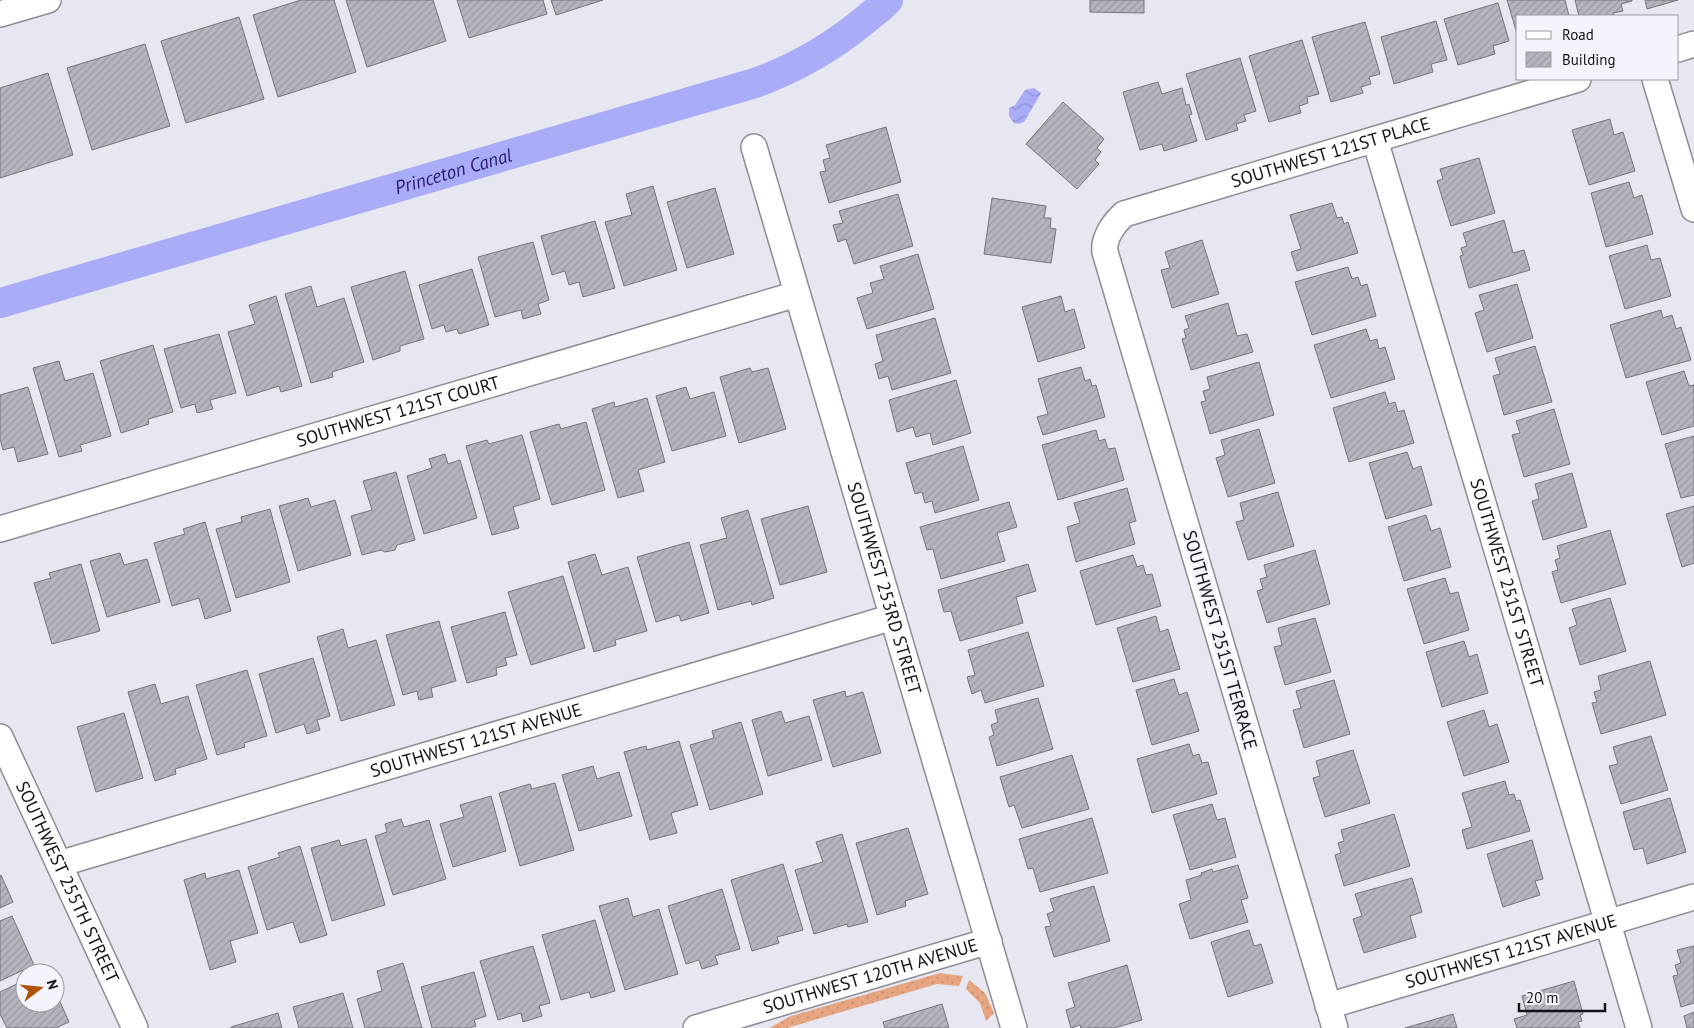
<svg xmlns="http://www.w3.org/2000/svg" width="1694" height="1028" font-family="'PT Sans',sans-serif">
  <defs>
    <pattern id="grass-dots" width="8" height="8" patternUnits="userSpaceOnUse" patternTransform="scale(1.25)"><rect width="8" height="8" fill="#e7a581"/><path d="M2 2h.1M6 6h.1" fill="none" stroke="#c58d6f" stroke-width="1.8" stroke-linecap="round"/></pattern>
    <pattern id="water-waves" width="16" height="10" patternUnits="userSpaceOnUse" patternTransform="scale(1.25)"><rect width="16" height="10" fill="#aaacf8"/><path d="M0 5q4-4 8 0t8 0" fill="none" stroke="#9193d4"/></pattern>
    <pattern id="building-hatch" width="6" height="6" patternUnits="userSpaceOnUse" patternTransform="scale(1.25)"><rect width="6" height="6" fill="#b4b5be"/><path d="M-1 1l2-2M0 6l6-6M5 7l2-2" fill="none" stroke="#9a9ba2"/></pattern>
  </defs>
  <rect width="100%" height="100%" fill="#e6e7f0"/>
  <g fill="url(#grass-dots)">
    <path d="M940 973 963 976 959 986 937 984 787 1028H769L791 1016Z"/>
    <path d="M969 980 985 993 994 1013 986 1021 980 1003 966 989Z"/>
  </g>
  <path fill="url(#water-waves)" d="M1034 88 1041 93C1040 95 1026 119 1025 121 1022 124 1018 124 1014 123L1009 116V108L1015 105 1025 90Z"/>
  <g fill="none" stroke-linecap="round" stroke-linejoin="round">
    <path stroke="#aaacf8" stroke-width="30" id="s1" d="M0 303 755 83C797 68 831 48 865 20 873 13 881 8 888 0"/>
  </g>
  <g fill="url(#building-hatch)" stroke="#74757d">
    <path d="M301 0H334L356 72 278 97 253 15Z"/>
    <path d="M346 0H433L446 41 367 67Z"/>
    <path d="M457 0H543L547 14 469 38Z"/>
    <path d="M551 0H603L556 15Z"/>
    <path d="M1090 0H1144V13L1090 12Z"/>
    <path d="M1507 0H1565L1569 16H1518V37Z"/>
    <path d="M1575 0H1632V1L1621 4 1623 11 1613 13 1614 16H1579Z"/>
    <path d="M1645 0H1678L1647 9Z"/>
    <path d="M1498 3 1509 41 1493 46 1495 54 1458 65 1444 19Z"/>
    <path d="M239 17 264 99 186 123 161 41Z"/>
    <path d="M1436 21 1447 60 1431 64 1433 72 1394 84 1381 37Z"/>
    <path d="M1365 22 1380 74 1369 77 1371 84 1361 87 1363 93 1331 102 1312 37Z"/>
    <path d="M1302 40 1319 94 1307 97 1308 103 1299 106 1301 113 1269 122 1249 56Z"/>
    <path d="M145 44 170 126 92 150 67 68Z"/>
    <path d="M1240 58 1256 111 1244 115 1246 121 1236 124 1238 130 1206 140 1186 74Z"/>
    <path d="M48 73 73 155 0 178V88Z"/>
    <path d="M1158 82 1162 94 1182 88 1186 105 1189 104 1192 114 1189 115 1197 141 1164 151 1162 144 1140 150 1123 92Z"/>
    <path d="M1063 102 1104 139 1097 148 1101 152 1095 160 1099 164 1077 189 1026 144Z"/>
    <path d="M1610 119 1614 135 1623 132 1635 171 1589 185 1572 130Z"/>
    <path d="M886 127 901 182 829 203 820 172 826 171 823 160 830 158 826 145Z"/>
    <path d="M1479 158 1495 213 1451 226 1437 181 1443 179 1440 169Z"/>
    <path d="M1629 182 1634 198 1642 195 1653 234 1606 247 1591 193Z"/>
    <path d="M653 186 677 270 624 286 605 222 632 215 626 194Z"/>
    <path d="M715 188 734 254 687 268 667 202Z"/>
    <path d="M898 194 913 246 854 264 846 239 838 242 833 225 843 223 839 211Z"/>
    <path d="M992 198 1046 206 1044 218H1051L1050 228 1056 229 1051 263 984 254Z"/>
    <path d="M1332 203 1337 218 1342 217 1344 224 1348 222 1358 253 1297 271 1291 252 1301 249 1290 215Z"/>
    <path d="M1504 220 1513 253 1524 250 1530 270 1469 288 1460 256 1463 255 1461 248 1467 246 1463 233Z"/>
    <path d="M595 221 615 288 583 297 579 282 569 285 565 271 552 275 541 236Z"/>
    <path d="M1202 240 1219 294 1172 308 1161 270 1170 268 1165 252Z"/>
    <path d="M533 242 549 300 538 304 541 314 523 319 521 310 495 317 478 257Z"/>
    <path d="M1647 245 1651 260 1660 258 1671 296 1625 309 1609 256Z"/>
    <path d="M918 254 934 309 867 329 857 298 873 293 870 283 884 279 880 266Z"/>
    <path d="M1348 267 1352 279 1358 277 1361 286 1367 284 1376 316 1312 335 1295 282Z"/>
    <path d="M472 269 489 325 459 334 457 329 446 332 444 325 432 329 419 285Z"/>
    <path d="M405 271 424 339 400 346V351L373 360 351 287Z"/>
    <path d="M1517 284 1533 338 1487 352 1475 313 1484 310 1479 295Z"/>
    <path d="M311 286 317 307 344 298 364 362 332 372 333 377 311 383 285 294Z"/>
    <path d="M276 296 302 386 281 392 279 386 247 396 228 332 255 324 249 305Z"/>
    <path d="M1061 296 1065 312 1074 309 1085 348 1038 362 1022 307Z"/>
    <path d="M1228 303 1237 336 1247 334 1253 352 1191 370 1182 339 1186 338 1184 330 1189 328 1185 316Z"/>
    <path d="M1661 310 1663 318 1672 315 1676 329 1681 327 1691 360 1626 378 1610 325Z"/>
    <path d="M935 318 951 373 892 390 888 376 879 379 875 364 883 361 876 335Z"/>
    <path d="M1366 329 1370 341 1377 339 1379 349 1385 347 1395 379 1331 398 1314 345Z"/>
    <path d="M219 334 236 393 210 400 213 409 197 413 195 404 181 408 164 349Z"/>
    <path d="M153 345 173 412 148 419 149 424 121 433 100 361Z"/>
    <path d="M1535 346 1552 402 1504 415 1493 376 1500 374 1495 358Z"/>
    <path d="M59 361 65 381 93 373 111 436 80 445 82 451 59 457 33 368Z"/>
    <path d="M1259 362 1274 415 1210 434 1201 402 1206 401 1203 391 1210 389 1207 377Z"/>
    <path d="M1081 367 1085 381 1090 379 1092 386 1096 385 1105 417 1043 435 1037 417 1048 414 1038 379Z"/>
    <path d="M750 368 752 372 768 368 786 429 739 443 720 377Z"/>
    <path d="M1684 371 1689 386 1694 385V426L1662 435 1646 382Z"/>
    <path d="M956 380 971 433 933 445 930 433 916 437 913 427 897 432 889 400Z"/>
    <path d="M28 387 48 454 18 462 14 447 3 450 0 439V395Z"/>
    <path d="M686 387 690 399 714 392 726 436 672 451 656 396Z"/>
    <path d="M1385 392 1389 404 1395 402 1398 412 1404 410 1414 443 1349 462 1333 408Z"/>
    <path d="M647 398 665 462 638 470 644 491 618 498 592 409 614 402 615 407Z"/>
    <path d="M1554 409 1570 464 1524 477 1512 435 1520 433 1516 421Z"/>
    <path d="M586 422 605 490 552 505 530 432 559 424 561 429Z"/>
    <path d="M1259 429 1275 483 1228 497 1216 458 1225 455 1221 440Z"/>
    <path d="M1096 430 1099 441 1105 439 1108 449 1115 448 1124 480 1058 500 1042 445Z"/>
    <path d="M522 435 540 499 513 507 519 528 492 535 466 446 487 440 489 444Z"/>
    <path d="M1694 436V495L1681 498 1665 444Z"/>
    <path d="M963 446 979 500 935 513 932 501 925 503 922 492 915 494 906 463Z"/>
    <path d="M1407 452 1413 469 1421 466 1432 505 1386 519 1369 463Z"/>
    <path d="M445 454 448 464 460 460 477 518 424 534 407 476 432 468 429 459Z"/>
    <path d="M396 472 415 540 397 545 395 550 385 552 381 550 362 555 351 516 372 510 363 481Z"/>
    <path d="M1572 473 1587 527 1543 540 1532 501 1539 499 1535 484Z"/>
    <path d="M1127 488 1136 521 1129 523 1135 544 1076 562 1067 527 1080 523 1074 503Z"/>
    <path d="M1278 492 1294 546 1248 560 1236 522 1244 520 1240 503Z"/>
    <path d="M308 498 311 507 335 500 351 555 298 571 279 506Z"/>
    <path d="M1009 502 1017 527 997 533 1005 561 941 579 933 549 927 550 920 527Z"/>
    <path d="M808 506 827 572 780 585 761 519Z"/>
    <path d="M1694 506V563L1682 567 1666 514Z"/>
    <path d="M270 509 290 582 236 598 216 529 242 522 241 517Z"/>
    <path d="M748 510 774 598 752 605 751 601 718 610 700 545 727 538 721 518Z"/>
    <path d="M1426 515 1431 531 1440 528 1451 567 1404 581 1388 527Z"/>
    <path d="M205 522 231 611 205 619 199 598 172 606 154 543 185 534 183 529Z"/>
    <path d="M1610 530 1626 584 1561 603 1552 572 1558 570 1555 560 1560 558 1557 546Z"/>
    <path d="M689 542 709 613 681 621 679 615 656 622 637 557Z"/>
    <path d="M1315 550 1330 604 1267 623 1257 591 1263 589 1260 579 1267 577 1264 565Z"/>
    <path d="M120 553 124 565 147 559 160 602 107 617 90 561Z"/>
    <path d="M595 554 602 575 628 567 647 631 615 640 616 645 594 652 568 562Z"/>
    <path d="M1133 555 1137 567 1143 565 1146 575 1152 574 1161 606 1096 625 1080 571Z"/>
    <path d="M81 564 100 631 52 644 34 583 51 578 49 573Z"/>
    <path d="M1028 564 1036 591 1016 597 1023 623 960 641 951 611 944 612 938 590Z"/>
    <path d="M563 576 585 648 531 665 508 592Z"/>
    <path d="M1445 578 1450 594 1458 592 1469 630 1424 644 1407 589Z"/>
    <path d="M1610 598 1626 651 1580 665 1569 628 1577 625 1572 609Z"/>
    <path d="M505 612 517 655 505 658 507 665 496 668 497 675 467 683 451 627Z"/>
    <path d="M1156 616 1160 632 1168 629 1180 669 1133 682 1117 628Z"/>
    <path d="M1315 618 1331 672 1285 685 1274 647 1282 645 1278 628Z"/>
    <path d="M439 621 456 681 431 688 433 697 419 700 417 691 403 695 386 635Z"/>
    <path d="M343 629 348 648 376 640 395 705 341 721 317 637Z"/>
    <path d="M1028 632 1044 686 985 703 981 690 972 694 967 677 975 675 968 650Z"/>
    <path d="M1464 641 1469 657 1477 654 1488 693 1442 707 1426 652Z"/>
    <path d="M313 658 330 716 317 720 320 730 307 734 304 724 276 733 259 674Z"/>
    <path d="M1650 661 1666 715 1601 734 1592 703 1597 702 1594 692 1601 690 1598 676Z"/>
    <path d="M247 670 267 736 244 743 245 747 217 755 196 685Z"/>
    <path d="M1174 679 1179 695 1187 692 1199 731 1152 745 1136 690Z"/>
    <path d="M1334 680 1350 734 1304 748 1293 710 1301 708 1296 691Z"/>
    <path d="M155 684 161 704 188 696 207 759 175 769 176 774 155 781 128 692Z"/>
    <path d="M845 691 846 697 863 692 881 753 833 767 813 700Z"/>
    <path d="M1038 698 1053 749 997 766 989 737 994 735 991 725 998 722 995 710Z"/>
    <path d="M1484 710 1489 727 1497 724 1509 762 1464 776 1447 722Z"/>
    <path d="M781 711 785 723 809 716 822 760 768 776 752 720Z"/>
    <path d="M124 713 143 778 96 792 77 727Z"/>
    <path d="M741 722 763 794 710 810 690 745 714 738 712 731Z"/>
    <path d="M1651 736 1668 790 1621 804 1609 766 1618 764 1613 747Z"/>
    <path d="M679 741 698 805 671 813 677 833 650 840 624 752 646 746 647 750Z"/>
    <path d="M1189 744 1193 756 1199 754 1202 763 1208 762 1217 794 1152 813 1137 759Z"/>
    <path d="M1353 750 1370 803 1325 817 1313 778 1320 776 1316 761Z"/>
    <path d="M1072 755 1089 809 1022 828 1014 805 1009 807 1000 777Z"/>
    <path d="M593 766 597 779 619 772 632 816 579 831 562 775Z"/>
    <path d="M1505 781 1509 795 1514 794 1516 801 1520 800 1530 831 1467 849 1462 830 1472 827 1462 793Z"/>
    <path d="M555 783 574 850 520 866 499 793 530 784 532 789Z"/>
    <path d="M491 796 506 851 453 867 440 824 464 817 460 805Z"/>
    <path d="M1670 798 1686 852 1647 864 1643 848 1634 850 1623 812Z"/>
    <path d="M1212 804 1217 820 1225 818 1236 857 1190 870 1173 815Z"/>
    <path d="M1394 814 1410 866 1344 886 1335 855 1341 853 1338 843 1344 841 1341 830Z"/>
    <path d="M1092 818 1108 873 1040 892 1033 868 1028 869 1019 839Z"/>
    <path d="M401 819 404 827 429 820 446 879 393 895 375 836 387 832 385 824Z"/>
    <path d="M908 828 928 894 905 901 906 906 877 915 856 843Z"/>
    <path d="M842 834 868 922 848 927 847 924 814 934 795 870 823 862 816 842Z"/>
    <path d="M366 839 385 905 332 921 311 848 339 840 341 846Z"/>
    <path d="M1532 840 1543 879 1535 881 1540 895 1503 907 1487 854Z"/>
    <path d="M300 846 327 935 300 943 293 922 267 930 248 867 280 857 278 853Z"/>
    <path d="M783 864 803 930 777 937 779 943 752 951 731 880Z"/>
    <path d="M1238 865 1248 898 1241 900 1248 922 1190 939 1179 904 1191 900 1186 880 1202 875 1201 873 1212 869 1213 872Z"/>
    <path d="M239 870 258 933 230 941 236 962 210 970 184 880 205 873 206 879Z"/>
    <path d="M1 875 13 902 0 908V876Z"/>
    <path d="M1412 878 1422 912 1410 916 1416 937 1364 953 1353 919 1362 916 1355 894Z"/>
    <path d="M1094 886 1110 941 1054 957 1045 927 1051 926 1047 914 1054 911 1050 899Z"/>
    <path d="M722 889 740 949 715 956 718 964 702 969 699 960 686 964 668 906Z"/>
    <path d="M628 898 633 917 659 909 678 974 625 990 599 906Z"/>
    <path d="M12 916 34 965 0 981V921Z"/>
    <path d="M595 920 615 991 591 998 589 992 561 1000 542 935Z"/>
    <path d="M1249 930 1254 946 1261 944 1273 983 1228 997 1211 942Z"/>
    <path d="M533 946 550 1003 539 1006 542 1016 523 1022 521 1013 498 1020 480 961Z"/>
    <path d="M1694 946V1003L1681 1007 1673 976 1678 975 1675 965 1681 963 1677 950Z"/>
    <path d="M403 963 422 1028H365L357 999 382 991 377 971Z"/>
    <path d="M1127 965 1142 1020 1114 1028H1081L1080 1025 1071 1028 1066 1010 1075 1007 1068 983Z"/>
    <path d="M474 972 486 1016 474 1020 476 1026 469 1028H432L421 987Z"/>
    <path d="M25 980V1003H55L56 993 69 1022 56 1028H7L0 1014V992Z"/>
    <path d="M1574 981 1583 1014 1580 1015 1582 1021 1578 1022 1580 1028H1517L1514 1019 1527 1015 1522 996Z"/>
    <path d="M343 993 353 1028H299L293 1007Z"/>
    <path d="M942 1004 949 1028H885L883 1022Z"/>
    <path d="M1694 1012V1028H1687L1684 1016Z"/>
    <path d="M278 1013 282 1028H231V1027Z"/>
    <path d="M1453 1014 1457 1028H1405Z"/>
  </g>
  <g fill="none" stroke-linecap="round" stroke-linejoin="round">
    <defs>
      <g id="street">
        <path d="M0 14 48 0"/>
        <path d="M1678 49 1694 44"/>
        <path d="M1655 79 1694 209"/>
        <path id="s2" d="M1375 140 1639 1028"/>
        <path id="s3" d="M754 147 1014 1028"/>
        <path id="s4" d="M0 529 797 294"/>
        <path id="s5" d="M0 737 135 1028"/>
        <path id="s6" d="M59 864 893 617"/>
        <path id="s7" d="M1328 1006 1694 897"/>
        <path id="s8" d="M696 1028 989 941"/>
        <path id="s9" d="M1335 1028 1105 252C1103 238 1114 223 1124 214L1578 79"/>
      </g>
    </defs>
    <use href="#street" stroke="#8c8d95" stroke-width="28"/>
    <use href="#street" stroke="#fff" stroke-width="25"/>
  </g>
  <g text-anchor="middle" stroke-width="5" stroke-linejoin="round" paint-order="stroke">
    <g font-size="18" fill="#121215" stroke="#f3f4fe">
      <text dy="6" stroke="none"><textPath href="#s9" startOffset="1069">SOUTHWEST 121ST PLACE</textPath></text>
      <text dy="6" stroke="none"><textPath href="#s4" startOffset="415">SOUTHWEST 121ST COURT</textPath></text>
      <text dy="6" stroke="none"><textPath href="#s2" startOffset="462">SOUTHWEST 251ST STREET</textPath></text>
      <text dy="6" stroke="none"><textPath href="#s3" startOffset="460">SOUTHWEST 253RD STREET</textPath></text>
      <text transform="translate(1220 640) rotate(74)" y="6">SOUTHWEST 251ST TERRACE</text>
      <text dy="6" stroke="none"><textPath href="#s6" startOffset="435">SOUTHWEST 121ST AVENUE</textPath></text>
      <text dy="6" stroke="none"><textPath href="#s5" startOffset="160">SOUTHWEST 255TH STREET</textPath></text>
      <text dy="6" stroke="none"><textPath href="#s7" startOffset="191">SOUTHWEST 121ST AVENUE</textPath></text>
      <text dy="6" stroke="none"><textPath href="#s8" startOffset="182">SOUTHWEST 120TH AVENUE</textPath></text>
    </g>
    <g font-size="19" font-style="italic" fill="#291a70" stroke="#f3f4fe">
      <text dy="7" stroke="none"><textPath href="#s1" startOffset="472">Princeton Canal</textPath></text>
    </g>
  </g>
  <rect x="1516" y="15" width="162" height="65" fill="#f3f4fe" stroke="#999aa1"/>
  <rect x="1526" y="31" width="25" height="8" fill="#ffffff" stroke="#999aa1"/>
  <text x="1562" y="40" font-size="15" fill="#121215">Road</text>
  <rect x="1526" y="52" width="25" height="15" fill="url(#building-hatch)" stroke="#999aa1"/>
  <text x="1562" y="65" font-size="15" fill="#121215">Building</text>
  <g transform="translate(40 988) rotate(74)"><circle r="24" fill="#f3f4fe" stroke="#999aa1"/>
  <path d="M0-4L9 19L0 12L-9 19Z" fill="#b15104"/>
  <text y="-8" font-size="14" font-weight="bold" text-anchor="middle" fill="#121215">N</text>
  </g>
  <path d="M1519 1003v8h86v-8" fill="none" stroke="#121215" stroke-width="2.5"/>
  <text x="1526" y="1003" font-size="15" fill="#121215" stroke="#f3f4fe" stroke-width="4" paint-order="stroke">20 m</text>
</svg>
